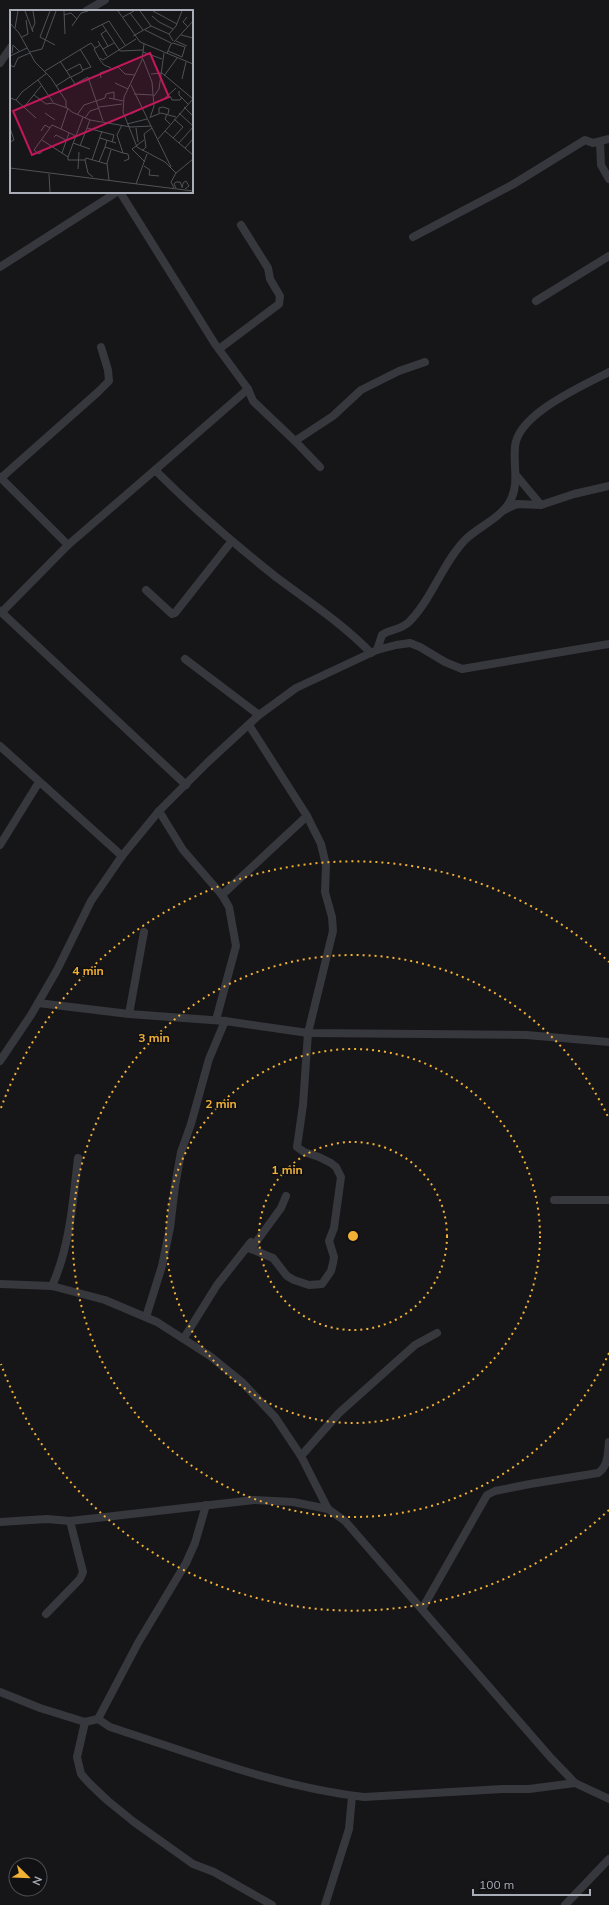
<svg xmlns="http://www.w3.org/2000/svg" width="609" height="1905" font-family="Mulish,sans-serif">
  <rect width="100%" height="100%" fill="#161618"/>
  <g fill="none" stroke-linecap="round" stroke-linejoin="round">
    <g stroke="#37383d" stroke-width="8">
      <path d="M86 11 105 0"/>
      <path d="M0 63 11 47"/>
      <path d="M600 142 601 165 609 179"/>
      <path d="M120 192 215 344 248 389 155 470C193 508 233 543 276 577 308 601 343 624 371 653"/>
      <path d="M413 237 512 185 585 140 593 143 609 139"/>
      <path d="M0 267 117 192"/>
      <path d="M536 301 609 256"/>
      <path d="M219 349 279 304 280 296 270 279 268 268 241 225"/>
      <path d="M248 389 253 401 295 441 320 467"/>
      <path d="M295 441 333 416 361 390 399 371 425 362"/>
      <path d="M516 475 541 505"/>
      <path d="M0 477 68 545"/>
      <path d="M1 478 98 392 109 381 108 370 101 347"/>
      <path d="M504 510 517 504 541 505 574 494 609 486"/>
      <path d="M146 590 172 614 175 613 231 542"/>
      <path d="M0 611 186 785"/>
      <path d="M2 612 68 545 155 470"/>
      <path d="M377 650 382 635C390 629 401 630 409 622 432 599 442 564 465 540 478 527 499 519 509 503 520 485 513 466 515 447 517 414 583 386 609 372"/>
      <path d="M185 659 259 715"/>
      <path d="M249 725 307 816 321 844 326 865 325 892 332 917 333 931 308 1033 303 1105 297 1147 304 1152 319 1157 331 1163 336 1167 341 1177 334 1228 329 1241 334 1257 333 1263 331 1271 322 1284 309 1285 294 1280 287 1276 273 1258 251 1249"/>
      <path d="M0 746 122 856"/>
      <path d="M159 811 183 850 222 895 229 907 236 946 216 1020"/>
      <path d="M0 845 39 782"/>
      <path d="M222 895 307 816"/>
      <path d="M38 1003 129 1014 225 1021 308 1033 526 1035 609 1042"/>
      <path d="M129 1014 144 932"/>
      <path d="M0 1061 31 1015 57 970 91 901 122 856 159 811 208 762 259 715 296 688 377 650 396 645 410 643 420 647 445 662 462 669 609 644"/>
      <path d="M554 1200H609"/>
      <path d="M0 1284 52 1286 105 1300 157 1322 210 1356 242 1382 275 1417 301 1456 328 1509 345 1521 551 1758 575 1783 609 1799"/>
      <path d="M52 1286C70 1246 73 1201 78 1158"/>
      <path d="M146 1317 162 1266 170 1228 175 1186 181 1152 191 1124 209 1059 225 1021"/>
      <path d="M184 1338 217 1285 251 1242V1249L281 1208 286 1196"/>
      <path d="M301 1456 339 1413 415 1345 437 1333"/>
      <path d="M0 1522 47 1519 70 1521 254 1500 293 1502 328 1509"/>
      <path d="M422 1609 487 1495 495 1491 530 1484 598 1473C608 1467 608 1453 609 1442"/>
      <path d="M46 1614 80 1579 83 1572 70 1521"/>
      <path d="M0 1692 40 1708 85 1722 98 1719 110 1727C194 1754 276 1787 364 1797L503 1789H529L575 1783"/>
      <path d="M98 1719 138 1643 186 1563 195 1543 206 1505"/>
      <path d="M85 1722 77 1757 81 1774 90 1784 108 1801 134 1822 193 1864 214 1872 272 1905"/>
      <path d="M325 1905 349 1829 352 1796"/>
      <path d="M565 1905 609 1859"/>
    </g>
  </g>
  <g fill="none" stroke="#f2b134" stroke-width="2" stroke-dasharray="2 4">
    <circle cx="353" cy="1236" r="94"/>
    <circle cx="353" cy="1236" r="187"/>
    <path d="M609 1353A281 281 0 1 1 609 1119"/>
    <path d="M609 1510A375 375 0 0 1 1 1364M1 1108A375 375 0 0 1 609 962"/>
  </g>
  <g transform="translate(10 10)">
    <rect width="183" height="183" fill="#161618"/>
    <path fill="none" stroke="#505258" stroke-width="1" d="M15 1 23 22M40 1 30 27 45 35M54 1 55 24M108 1 130 32 183 54M130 1 141 16 159 24 163 31M143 1 167 14M120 3 133 20M54 5 61 3 67 9M142 6 149 12 163 19M113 7 124 1M177 7 173 12 178 17M0 13 9 23 25 52 41 68 56 91V97L62 102 80 110 121 117 141 116M92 14 110 41 133 40M62 16 71 3 78 1M5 18 8 1M22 20 25 13 23 1M81 20 99 11 115 35M97 20 91 24 98 36M135 20 161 33M159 24 166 16 172 1M171 25 183 28M123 26 141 16M12 27 18 24 16 10M88 31 97 46M166 31 177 36M164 32 183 11M134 34 132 50 114 87 113 102 127 137 155 152 166 163 161 172 164 178M90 35 84 39 90 50 94 55 101 58M70 39 81 57 73 60M93 39 104 33M20 42 32 39 46 1M133 42 152 49M2 43 3 35 9 41M157 43 161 34 163 33 175 37 172 47 158 41M0 46 17 38M90 48 93 50 126 29M133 49 142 72 144 96 140 108M50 51 65 74M0 55 4 57 8 48 20 43M35 61 81 33 85 38M56 61 70 54 73 61 61 67M141 64 152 63 183 89M154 66 167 48M91 68 90 63 108 57 115 64 125 65M172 69 176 52M28 70 43 92M105 73 118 79M121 75 161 157M46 76 60 67M60 77 78 67 93 111M169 81V85L178 94M124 84 143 85M24 85 36 94 43 93 57 98M144 86 149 79 154 43M160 86 162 90H170L172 87M0 88 6 90 12 82 37 63M99 88 113 91M154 89 166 78M6 90 26 108M14 97 31 76M89 97 112 94M174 97 183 106M35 103 45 110M149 103V98L153 97 159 99 158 104M169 103 183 116M121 104 132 98M157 104 155 109 160 114M67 105 74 95 95 88 96 84 104 82V89M141 107 151 103 166 107M75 108 80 101 89 98M117 114 137 109M112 115 107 125 113 143 118 144 119 149 114 151M0 118 4 130 0 132M77 118 104 125 102 132M126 118 128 132M51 119 66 126M31 121 35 115 40 118M155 121 183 145M44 127 46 125 56 130M90 128 106 133M163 128 173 117 164 109M148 129 183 89M32 130 58 147V150H75L76 148 97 154M97 130 95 137 113 143M134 130 122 139 135 152M63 133 80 139M169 133 183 117M70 136 80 110M175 138 183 129M132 141 136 137 134 124 142 118M32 142 29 144 24 140 42 115 51 119 58 98M52 143 59 123M58 147 73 107M75 150 78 163 83 167M82 150 92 121M89 152 95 137M134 156 140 160 139 165 149 166M0 158 183 181M68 159 69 142M166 163 183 149M39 164 40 182M99 170 97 153 101 140M126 174 137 144M166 178 164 174 166 172H170L172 177M172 178 173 173 176 171 179 176 175 179"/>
    <path fill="#c2185b" fill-opacity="0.15" stroke="#c2185b" stroke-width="2" d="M140 43 159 87 22 145 3 101Z"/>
    <rect width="183" height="183" fill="none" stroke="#a8adb8" stroke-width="2"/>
  </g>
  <circle cx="353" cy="1236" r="6" fill="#f2b134" stroke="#111113" stroke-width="2"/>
  <g font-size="12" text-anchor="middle" font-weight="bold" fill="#f2b134" stroke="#111113" stroke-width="3" stroke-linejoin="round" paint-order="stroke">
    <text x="88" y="975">4 min</text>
    <text x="154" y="1042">3 min</text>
    <text x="221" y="1108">2 min</text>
    <text x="287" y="1174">1 min</text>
  </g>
  <g transform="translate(28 1877) rotate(113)"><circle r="19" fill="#111113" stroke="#4d4f55"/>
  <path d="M0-3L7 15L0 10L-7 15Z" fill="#f2b134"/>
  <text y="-6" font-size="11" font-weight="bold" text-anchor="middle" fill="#a8adb8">N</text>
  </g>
  <path d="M473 1889v6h117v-6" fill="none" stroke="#a8adb8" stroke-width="2"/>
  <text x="479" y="1889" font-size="12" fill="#a8adb8" stroke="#111113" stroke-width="3" paint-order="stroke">100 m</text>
</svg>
